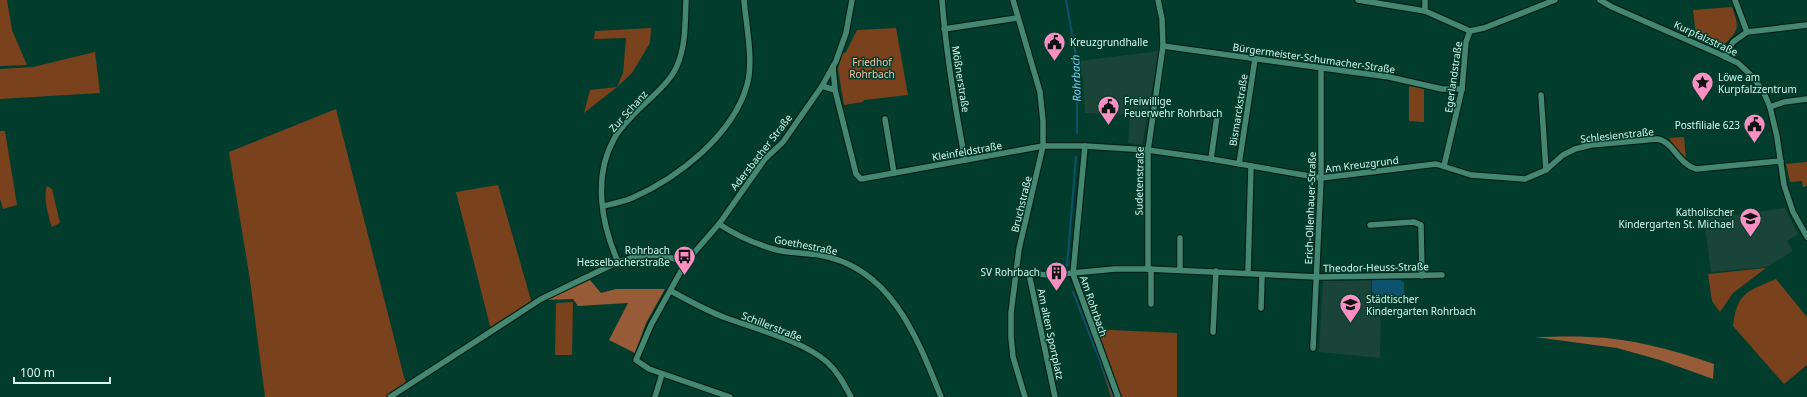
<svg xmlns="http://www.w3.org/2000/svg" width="1807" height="397" font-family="'Noto Sans',sans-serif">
  <rect width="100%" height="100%" fill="#013c2d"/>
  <g fill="#1a4438">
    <path d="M1159 51 1142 145 1128 143 1130 115 1085 113 1083 80 1079 61Z"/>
    <path d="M1785 208 1798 234 1787 241 1793 251 1766 267 1711 272 1704 219Z"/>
    <path d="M1371 280V297H1381L1380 358 1319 352 1323 281Z"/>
  </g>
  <g fill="#7a411d">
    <path d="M0 0H7L12 30 27 65 0 66Z"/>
    <path d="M1732 7C1739 27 1740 29 1725 44L1711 43 1696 36 1693 10Z"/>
    <path d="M651 28 650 43 632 73 617 87 584 113 590 90 617 87 623 73 626 38 594 39 595 31Z"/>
    <path d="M896 28 908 95 864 100 863 102 844 105 838 69 842 54 846 52 857 30Z"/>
    <path d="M95 52 100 93 0 99V69L33 67Z"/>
    <path d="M1409 86 1424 88V122L1409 121Z"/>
    <path d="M336 109 404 377 408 388 393 397H265L250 280 229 152Z"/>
    <path d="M0 131H5L17 205 3 209 0 199Z"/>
    <path d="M1684 137 1686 160 1681 158 1669 138Z"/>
    <path d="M1807 162V186L1803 187 1802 181 1790 182 1786 164Z"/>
    <path d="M498 185 533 307 492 334 456 192Z"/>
    <path d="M47 186 52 189 60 223 52 227C48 217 43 195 47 186Z"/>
    <path d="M1766 268 1733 293 1720 312 1712 301 1708 274Z"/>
    <path d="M1776 279 1807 317V365L1784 384 1733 326C1737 292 1748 291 1776 279Z"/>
    <path d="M573 302 572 355H555L556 303Z"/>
    <path d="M1089 329 1177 333V397H1111Z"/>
  </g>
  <g fill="#985b37">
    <path d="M590 280 601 293 616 289H665L646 323 635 353 609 340 628 303 578 306 573 299 543 300Z"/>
    <path d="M1535 337C1553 337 1570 336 1588 337 1631 338 1673 350 1714 364L1713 379 1660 360 1617 348Z"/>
  </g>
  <path fill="#0d516c" d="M1372 280H1401L1404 283V298L1376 297 1372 291Z"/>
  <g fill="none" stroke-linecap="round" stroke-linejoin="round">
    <g stroke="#0d516c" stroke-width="2">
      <path d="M1066 0 1077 62V133"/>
      <path d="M1067 266 1076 157"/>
      <path d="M1073 292 1114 397"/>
    </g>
    <defs>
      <g id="street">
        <path d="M942 0C946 54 955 107 965 160"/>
        <path d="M1013 0 1040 92 1043 121V146L1019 249 1011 313V337L1013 357 1025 397"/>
        <path d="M1358 0 1425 11 1470 31"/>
        <path d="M1600 0 1612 7 1717 53 1738 63 1753 77 1764 93 1770 107 1777 137 1784 185 1793 212 1807 237"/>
        <path d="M1735 0 1747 32"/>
        <path d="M1425 11V0"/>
        <path d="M944 29 1017 18"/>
        <path d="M1163 46 1389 77 1442 89H1462"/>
        <path d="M1725 57 1733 42 1747 32 1807 25"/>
        <path d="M833 67 835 90"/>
        <path d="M822 86 835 90 856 174 861 179 1043 146H1085L1148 150 1211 159 1321 178 1436 164 1471 175 1525 179 1546 170 1563 155 1575 149 1591 145 1657 139C1673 141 1677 163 1696 169L1781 161"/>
        <path d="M1541 95 1546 170"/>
        <path d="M1770 107 1784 102 1807 99"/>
        <path d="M885 119 894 173"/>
        <path d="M1085 146 1073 274 1118 397"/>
        <path d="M1211 159 1217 116"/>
        <path d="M1239 164 1255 59"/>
        <path d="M1444 166 1462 89 1466 42 1470 31 1484 28 1555 0"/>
        <path d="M603 206C612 204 623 202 632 198 678 178 733 135 747 85 754 61 746 25 744 0"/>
        <path d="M719 224C737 236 755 244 777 250 790 253 805 253 819 255 891 267 917 337 941 397"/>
        <path d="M1370 225 1414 222 1421 225 1422 276"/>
        <path d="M618 262C601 223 593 177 614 139 619 129 628 121 635 113 649 99 669 84 677 66 686 45 685 22 686 0"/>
        <path d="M1148 269V150L1163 46 1162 19 1158 0"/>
        <path d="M1180 270V238"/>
        <path d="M1016 273 1051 275 1115 269H1148L1317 277 1442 275"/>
        <path d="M1248 273 1251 166"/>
        <path d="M1029 274 1055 397"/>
        <path d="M671 291C689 301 707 311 726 318 756 329 803 341 827 362 838 372 844 384 851 397"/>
        <path d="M1151 304V269"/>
        <path d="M1261 308 1262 275"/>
        <path d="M1213 332 1216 271"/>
        <path d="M1313 348 1321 178V68"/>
        <path d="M390 397 541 299 618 262 634 257 650 255 664 256 686 262"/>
        <path d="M655 397 662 374"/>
        <path d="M730 397 649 369 636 360 651 325 686 262 719 224 765 159 783 142 822 86 836 61 846 33 852 0"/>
      </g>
    </defs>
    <use href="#street" stroke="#002117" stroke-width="8"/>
    <use href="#street" stroke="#448872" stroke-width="5.5"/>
  </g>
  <defs>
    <symbol id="civic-pin" viewBox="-11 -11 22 30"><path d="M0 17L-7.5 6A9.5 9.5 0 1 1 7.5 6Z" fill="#fb8fc4" stroke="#013c2d"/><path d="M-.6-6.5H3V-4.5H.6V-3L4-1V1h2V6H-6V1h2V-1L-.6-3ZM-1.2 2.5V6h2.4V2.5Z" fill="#111"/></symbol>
    <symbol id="sight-pin" viewBox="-11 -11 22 30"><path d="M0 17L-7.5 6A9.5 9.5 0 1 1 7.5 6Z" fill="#fb8fc4" stroke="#013c2d"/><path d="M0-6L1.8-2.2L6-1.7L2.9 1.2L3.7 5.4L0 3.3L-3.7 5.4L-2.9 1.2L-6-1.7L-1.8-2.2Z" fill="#111"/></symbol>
    <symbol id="school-pin" viewBox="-11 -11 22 30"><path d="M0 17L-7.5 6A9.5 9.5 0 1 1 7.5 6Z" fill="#fb8fc4" stroke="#013c2d"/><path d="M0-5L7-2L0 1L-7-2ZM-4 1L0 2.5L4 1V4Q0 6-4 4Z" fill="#111"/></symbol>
    <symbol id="bus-pin" viewBox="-11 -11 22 30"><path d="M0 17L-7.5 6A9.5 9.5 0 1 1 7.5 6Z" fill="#fb8fc4" stroke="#013c2d"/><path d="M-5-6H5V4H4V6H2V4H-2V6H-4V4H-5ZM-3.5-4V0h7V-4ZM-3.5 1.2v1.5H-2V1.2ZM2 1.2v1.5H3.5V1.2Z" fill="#111"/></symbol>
    <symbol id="building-pin" viewBox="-11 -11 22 30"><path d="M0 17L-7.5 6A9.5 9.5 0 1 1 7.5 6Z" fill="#fb8fc4" stroke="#013c2d"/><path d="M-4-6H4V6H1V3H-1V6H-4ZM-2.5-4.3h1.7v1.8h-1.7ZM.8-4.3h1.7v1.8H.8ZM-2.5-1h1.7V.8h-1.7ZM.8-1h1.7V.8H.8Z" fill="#111"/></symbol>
  </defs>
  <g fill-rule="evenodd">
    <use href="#civic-pin" x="1042" y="30" width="25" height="34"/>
    <use href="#sight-pin" x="1690" y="70" width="25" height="34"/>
    <use href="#civic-pin" x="1096" y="94" width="25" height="34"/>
    <use href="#civic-pin" x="1742" y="112" width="25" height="34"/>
    <use href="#school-pin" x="1738" y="206" width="25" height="34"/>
    <use href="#bus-pin" x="672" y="244" width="25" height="34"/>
    <use href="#building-pin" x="1044" y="260" width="25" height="34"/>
    <use href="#school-pin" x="1338" y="292" width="25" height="34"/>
  </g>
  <g text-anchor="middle" stroke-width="3" stroke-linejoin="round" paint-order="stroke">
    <g font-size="10" fill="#d6f7eb" stroke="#013c2d">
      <text transform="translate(1706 38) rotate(25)" y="4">Kurpfalzstraße</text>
      <text transform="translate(1314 58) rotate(8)" y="4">Bürgermeister-Schumacher-Straße</text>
      <text transform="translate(1453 77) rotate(-82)" y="4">Egerlandstraße</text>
      <text transform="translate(961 79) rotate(81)" y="4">Mößnerstraße</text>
      <text transform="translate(1238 110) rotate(-81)" y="4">Bismarckstraße</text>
      <text transform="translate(628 111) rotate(-48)" y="4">Zur Schanz</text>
      <text transform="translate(1617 135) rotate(-6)" y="4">Schlesienstraße</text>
      <text transform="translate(967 151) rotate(-10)" y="4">Kleinfeldstraße</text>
      <text transform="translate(761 152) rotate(-52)" y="4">Adersbacher Straße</text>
      <text transform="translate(1362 164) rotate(-7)" y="4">Am Kreuzgrund</text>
      <text transform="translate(1139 181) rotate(-89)" y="4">Sudetenstraße</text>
      <text transform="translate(1021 204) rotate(-76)" y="4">Bruchstraße</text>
      <text transform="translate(1310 208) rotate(-88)" y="4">Erich-Ollenhauer-Straße</text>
      <text transform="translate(806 245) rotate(11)" y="4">Goethestraße</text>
      <text transform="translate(1376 267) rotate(-1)" y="4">Theodor-Heuss-Straße</text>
      <text transform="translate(1094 306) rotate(71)" y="4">Am Rohrbach</text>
      <text transform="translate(772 326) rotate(21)" y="4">Schillerstraße</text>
      <text transform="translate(1051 334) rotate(78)" y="4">Am alten Sportplatz</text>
    </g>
    <g font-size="10" fill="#d6f7eb" stroke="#013c2d" text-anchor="start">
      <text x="1070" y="46">Kreuzgrundhalle</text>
      <text x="1718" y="81">Löwe am<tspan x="1718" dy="12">Kurpfalzzentrum</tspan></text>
      <text x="1124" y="105">Freiwillige<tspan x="1124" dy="12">Feuerwehr Rohrbach</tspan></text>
      <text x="1740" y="129" text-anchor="end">Postfiliale 623</text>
      <text x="1734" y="216" text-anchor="end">Katholischer<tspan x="1734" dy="12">Kindergarten St. Michael</tspan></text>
      <text x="670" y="254" text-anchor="end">Rohrbach<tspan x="670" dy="12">Hesselbacherstraße</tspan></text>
      <text x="1040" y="276" text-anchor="end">SV Rohrbach</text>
      <text x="1366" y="303">Städtischer<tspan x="1366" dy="12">Kindergarten Rohrbach</tspan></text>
    </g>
    <g font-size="10" fill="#fac3a5" stroke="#013c2d">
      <text x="872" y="66">Friedhof<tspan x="872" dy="12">Rohrbach</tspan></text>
    </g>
    <g font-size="11" font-style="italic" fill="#7bd0f8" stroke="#013c2d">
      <text transform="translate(1076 78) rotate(-92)" y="4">Rohrbach</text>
    </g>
  </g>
  <path d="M14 377v6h96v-6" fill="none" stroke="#d6f7eb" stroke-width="2"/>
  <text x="20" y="377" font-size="12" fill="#d6f7eb" stroke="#013c2d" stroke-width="3" paint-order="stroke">100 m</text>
</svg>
